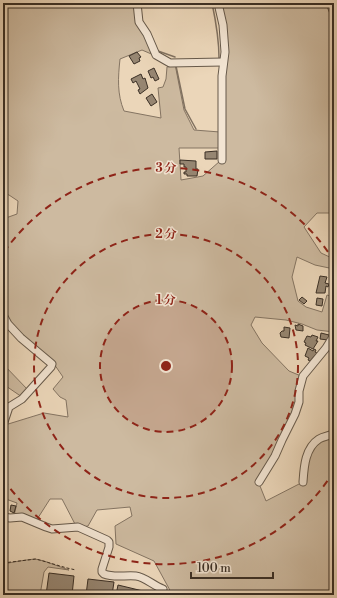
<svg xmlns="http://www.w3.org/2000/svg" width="337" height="598" font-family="'Libre Bodoni','Noto Serif JP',serif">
  <rect width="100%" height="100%" fill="#ebd6b9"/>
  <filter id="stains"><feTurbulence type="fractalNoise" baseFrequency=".005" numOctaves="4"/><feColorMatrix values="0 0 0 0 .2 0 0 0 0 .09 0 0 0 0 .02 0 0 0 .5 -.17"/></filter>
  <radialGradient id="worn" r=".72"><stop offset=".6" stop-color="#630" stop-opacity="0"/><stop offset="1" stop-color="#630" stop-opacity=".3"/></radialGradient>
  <g fill="#cdbaa0" stroke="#847462">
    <path d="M3 3H136L156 56 142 50 120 59C118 78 117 94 124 111L161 118 158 88 163 87 166 79 167 67 175 64 184 110 194 130 220 132V148H179L181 180 203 176 220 161 224 73 220 3H328L334 17V50H331L330 72 334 76V213H317L304 227 321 253 334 259V269L315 265 297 257 292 277 298 301 306 307 322 312 327 295 334 297V332L317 330 302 324 286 320 255 317 251 325 262 343 289 371 301 376 296 407 272 456 260 486 266 501 301 483C305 470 307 448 320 440 324 438 328 437 332 436L334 437V595H171L172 594 154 561 116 544 115 526 132 516 130 507 97 510 88 526 83 527 76 526 62 499H50L36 521 14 516 17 503 3 498V424L5 425 44 413 68 417 66 400 60 397 53 389 63 377 52 361 33 348 5 316 3 306V219L17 214 18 201 9 195 3 193Z"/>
    <path d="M3 364 28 390 22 397 3 384Z"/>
    <path d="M35 559 44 561 69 570 48 567 44 572 40 595H3V564C14 562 24 560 35 559Z"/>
  </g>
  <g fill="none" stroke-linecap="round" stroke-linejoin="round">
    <g stroke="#807160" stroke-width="1.5">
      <path d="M212 3C216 22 219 39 219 58"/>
      <path d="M158 51 175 57"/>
      <path d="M176 66 185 109 196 129"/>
    </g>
  </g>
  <g fill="#968672" stroke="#3a2f25">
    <path d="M137 52 141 57 139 58 140 61 134 64 129 56Z"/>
    <path d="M154 68 159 79 155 81 153 77 151 78 148 71Z"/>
    <path d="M141 74 143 79 145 78 148 88 140 94 138 90 140 89 136 81 133 83 131 79Z"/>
    <path d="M152 94 157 102 151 106 146 98Z"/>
    <path d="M217 151V159H205V152Z"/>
    <path d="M180 160 196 161V169H198L197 176H187V174H184V172H186V167H184V164H180Z"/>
    <path d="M320 276 327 277 325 283 329 284 328 287 326 286 325 293H316Z"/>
    <path d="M302 297 307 301 304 304 299 300Z"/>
    <path d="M317 298 323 299 322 306 316 305Z"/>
    <path d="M298 324 303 326V331L296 330 295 325 298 326Z"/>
    <path d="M284 327 290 328 289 338 281 337 280 333 282 331H284Z"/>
    <path d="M321 333 329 335 328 340 320 339Z"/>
    <path d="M312 335 318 337 316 341H318L313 349 305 345 306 343 304 342 307 336 311 337Z"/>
    <path d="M308 348 313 351 314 349 316 350 315 352 317 353 310 361 308 360 309 358 305 356Z"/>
    <path d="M11 505 16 506 14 513 10 511Z"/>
    <path d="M49 573 74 576 72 595H46Z"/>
    <path d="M88 579 114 582 112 595H86Z"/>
    <path d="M118 585 143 591 142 595H116Z"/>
  </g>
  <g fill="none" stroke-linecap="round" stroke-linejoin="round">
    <defs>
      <g id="minor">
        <path d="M137 3 139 22 147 34 156 55 170 63 223 62"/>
        <path d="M218 3 223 25 225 52 222 76V160"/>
        <path d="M330 3 334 13"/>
        <path d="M3 315 8 324 21 338 52 364 51 367 22 399 9 407 4 422"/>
        <path d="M259 482 275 456 282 440 295 414 299 402V391L303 376 326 348 334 335"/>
        <path d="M303 482C304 467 305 448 319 439 324 436 330 436 334 433"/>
        <path d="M3 517 10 518 22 517 46 527 52 529 78 527 107 540 109 542V547L102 569V572L104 574C114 578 125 575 136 576 145 577 154 586 163 589"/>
      </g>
    </defs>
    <use href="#minor" stroke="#66594a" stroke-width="9"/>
    <path stroke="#3a2f25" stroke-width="1" stroke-dasharray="3 2" stroke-linecap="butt" d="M3 563 36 559 67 568 76 570"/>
    <use href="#minor" stroke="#f2e4d2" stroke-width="7"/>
  </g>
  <circle cx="166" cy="366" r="66" fill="#8f2418" fill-opacity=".12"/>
  <g fill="none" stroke="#8f2418" stroke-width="2" stroke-dasharray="7 5">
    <circle cx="166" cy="366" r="66"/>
    <circle cx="166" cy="366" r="132"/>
    <path d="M334 471A198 198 0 0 1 4 480M4 252A198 198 0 0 1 334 261"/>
  </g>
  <circle cx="166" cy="366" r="6" fill="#8f2418" stroke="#f2e4d2" stroke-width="2"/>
  <g font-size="12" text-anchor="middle" font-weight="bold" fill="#8f2418" stroke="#f2e4d2" stroke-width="3" stroke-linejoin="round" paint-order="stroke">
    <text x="166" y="172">3 分</text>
    <text x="166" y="238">2 分</text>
    <text x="166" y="304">1 分</text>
  </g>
  <rect width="337" height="598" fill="none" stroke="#ebd6b9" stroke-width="16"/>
  <rect x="4" y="4" width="329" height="590" fill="none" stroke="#3a2f25" stroke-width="2"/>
  <rect x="8" y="8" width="321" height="582" fill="none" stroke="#3a2f25"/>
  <path d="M191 572v6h82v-6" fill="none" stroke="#3a2f25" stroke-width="2"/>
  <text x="197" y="572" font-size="12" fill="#3a2f25" stroke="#f2e4d2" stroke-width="3" paint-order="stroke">100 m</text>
  <rect width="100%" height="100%" filter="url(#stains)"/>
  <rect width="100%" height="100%" fill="url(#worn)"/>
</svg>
